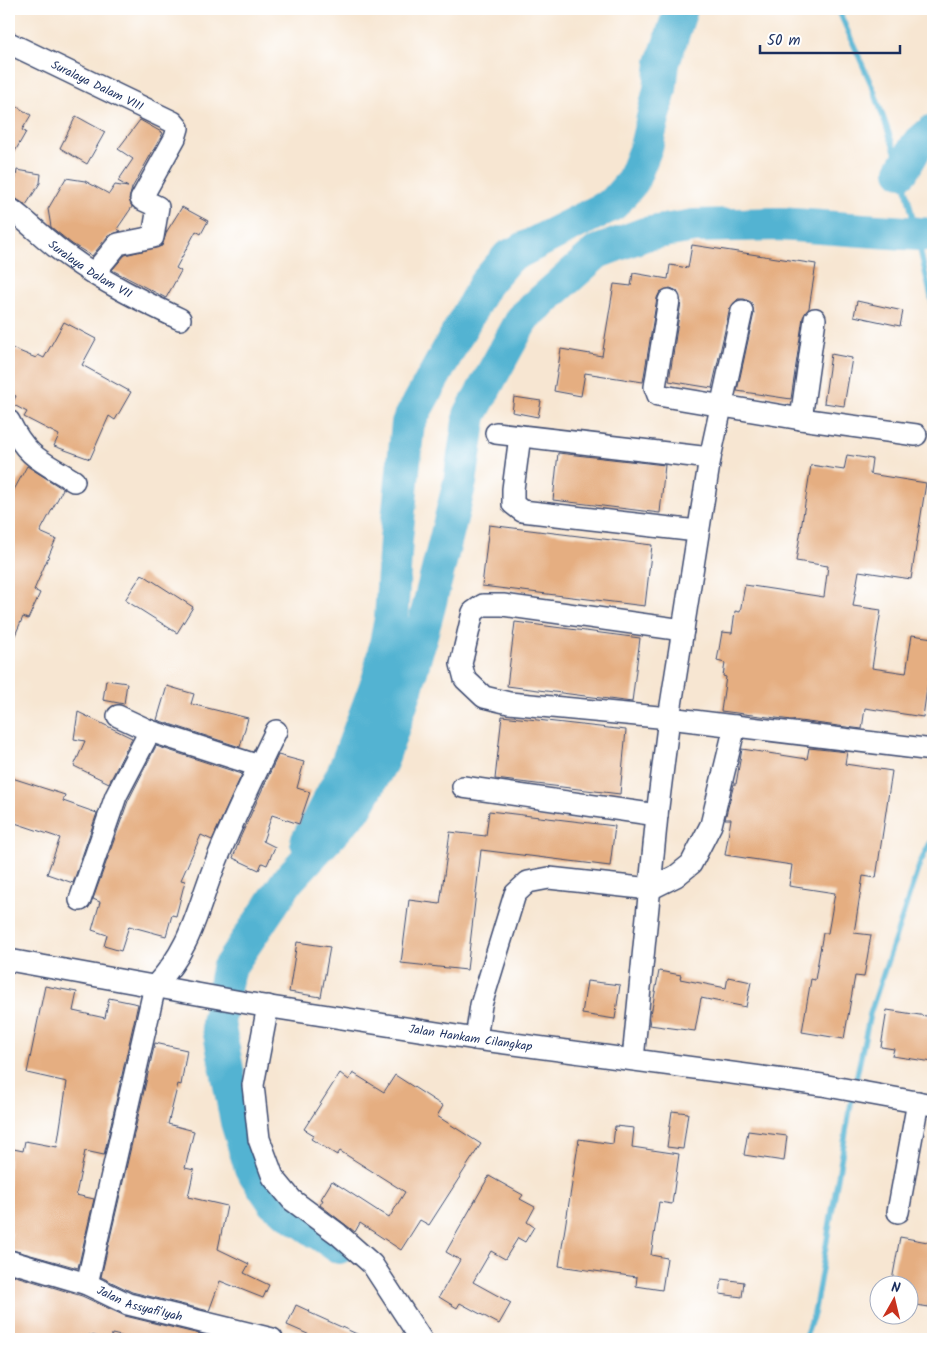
<svg xmlns="http://www.w3.org/2000/svg" width="942" height="1348" font-family="Kalam,sans-serif">
<rect width="100%" height="100%" fill="#fff"/>
<filter id="ink" filterUnits="userSpaceOnUse"><feTurbulence type="fractalNoise" baseFrequency=".02" numOctaves="2"/><feDisplacementMap in="SourceGraphic" scale="10" xChannelSelector="R" yChannelSelector="G"/><feConvolveMatrix kernelMatrix="1 2 1 2 8 2 1 2 1" color-interpolation-filters="sRGB"/></filter>
<filter id="wash" filterUnits="userSpaceOnUse"><feTurbulence type="fractalNoise" baseFrequency=".0096" numOctaves="4" result="noise"/><feDisplacementMap in="SourceGraphic" scale="20" xChannelSelector="R" yChannelSelector="G"/><feGaussianBlur stdDeviation="1.12" result="paint"/><feColorMatrix in="noise" values="0 0 0 0 0 0 0 0 0 0 0 0 0 0 0 0 0 1.4 0 .05"/><feComposite in="paint" operator="in"/></filter>
<g filter="url(#wash)">
<rect width="100%" height="100%" fill="#f7e6d2"/>
<g fill="none" stroke-linecap="round" stroke-linejoin="round">
<g stroke="#53b3d2" stroke-width="5.5">
<polyline points="838,9 874,91 902,171 933,306"/>
<polyline points="801,1339 806,1335 814,1314 851,1103 870,1014 920,863 933,837"/>
</g>
<g stroke="#53b3d2" stroke-width="34">
<polyline points="902,171 917,145 933,131"/>
<polyline points="307,842 344,772 379,678 391,619 396,539 408,423 485,284 508,257 613,204 632,182 646,147 660,89 663,63 681,9"/>
<polyline points="339,1247 274,1202 251,1168 237,1122 218,1023 228,969 288,880 356,807 381,762 406,689 429,606 460,482 470,415 523,318 597,252 645,234 694,226 779,224 933,235"/>
</g>
</g>
<g id="blocks">
<g fill="#e5ae81">
<polygon points="9,102 31,115 22,130 26,132 9,162"/>
<polygon points="76,116 105,132 87,164 60,148"/>
<polygon points="140,120 163,133 132,188 129,199 132,207 117,229 121,231 108,236 92,256 72,244 51,227 48,209 66,178 85,181 109,194 115,185 128,187 118,181 133,159 118,149"/>
<polygon points="17,170 41,174 40,183 26,205 13,197"/>
<polygon points="182,207 208,221 201,234 196,231 176,268 181,271 166,298 112,270 125,255 162,246 167,231"/>
<polygon points="692,245 816,264 809,308 803,317 791,399 737,391 754,313 751,302 744,299 738,299 730,308 712,388 669,381 681,302 677,291 670,288 660,292 657,298 643,382 585,373 581,396 554,391 561,349 602,356 614,284 631,286 633,273 668,279 670,265 688,268"/>
<polygon points="857,301 903,311 900,326 854,316"/>
<polygon points="64,322 96,339 82,365 131,392 115,420 109,416 90,459 54,446 59,435 24,417 27,412 12,404 16,396 9,393 9,347 36,358 38,355 44,358"/>
<polygon points="831,354 852,358 844,406 824,403"/>
<polygon points="514,397 541,401 538,417 512,412"/>
<polygon points="558,453 665,465 660,513 553,500"/>
<polygon points="847,455 872,459 870,474 926,483 911,579 859,571 853,606 881,610 872,668 906,673 912,635 933,638 933,664 932,674 929,674 923,717 865,708 862,729 721,711 726,677 723,676 725,663 717,661 722,632 732,633 735,611 740,612 745,585 824,597 828,566 796,561 811,465 844,470"/>
<polygon points="27,466 63,489 40,532 56,539 34,590 40,593 28,619 23,617 9,649 9,499"/>
<polygon points="489,525 652,545 645,606 482,586"/>
<polygon points="142,574 193,607 177,633 125,600"/>
<polygon points="515,622 640,638 632,702 507,686"/>
<polygon points="106,680 127,683 124,704 103,700"/>
<polygon points="167,686 194,694 191,704 248,718 240,747 157,720"/>
<polygon points="78,712 132,738 109,783 74,766 85,741 74,739"/>
<polygon points="502,716 626,730 620,794 495,779"/>
<polygon points="156,746 242,774 212,840 201,835 181,880 185,881 176,916 172,915 166,936 129,926 121,951 104,946 107,935 92,930 100,902 93,899 128,801"/>
<polygon points="809,748 847,752 845,764 892,771 876,878 863,876 854,933 871,935 864,977 855,976 844,1039 802,1032 811,979 815,980 823,933 828,933 835,893 789,886 792,865 725,855 731,819 725,819 734,784 736,784 742,749 807,759"/>
<polygon points="278,755 304,762 297,788 310,792 299,824 272,815 263,841 275,847 267,865 262,863 259,870 233,858 240,838"/>
<polygon points="9,777 65,795 63,801 97,813 73,883 47,874 60,838 9,821"/>
<polygon points="489,811 615,826 610,866 481,850 467,970 401,963 409,900 440,904 450,832 486,836"/>
<polygon points="297,942 330,947 321,997 289,992"/>
<polygon points="659,971 681,975 680,979 726,988 728,977 751,982 746,1007 701,998 695,1031 649,1025"/>
<polygon points="587,981 620,985 615,1019 582,1014"/>
<polygon points="45,986 77,992 73,1011 105,1018 109,998 138,1004 104,1155 85,1151 76,1195 94,1199 78,1268 9,1249 12,1233 9,1233 9,1148 23,1151 25,1141 57,1147 67,1082 27,1073"/>
<polygon points="887,1010 933,1017 933,1062 892,1056 894,1049 881,1047"/>
<polygon points="155,1043 187,1050 181,1085 178,1084 168,1124 194,1131 185,1168 194,1170 188,1197 227,1206 218,1249 249,1264 244,1273 269,1285 263,1298 220,1281 209,1311 132,1292 101,1277"/>
<polygon points="340,1073 349,1080 353,1073 384,1092 395,1075 443,1106 437,1116 481,1144 429,1225 420,1220 401,1250 360,1223 355,1232 320,1205 323,1200 321,1199 332,1181 389,1218 405,1192 340,1151 337,1155 311,1139 314,1135 304,1129"/>
<polygon points="672,1111 688,1113 683,1149 667,1147"/>
<polygon points="615,1126 634,1128 632,1147 679,1154 672,1204 659,1202 651,1255 667,1258 662,1290 636,1286 637,1277 559,1266 579,1139 613,1144"/>
<polygon points="748,1131 787,1136 784,1161 744,1155"/>
<polygon points="489,1176 523,1195 520,1199 535,1207 527,1222 534,1227 525,1242 518,1238 505,1259 491,1251 473,1282 511,1303 499,1324 460,1303 457,1308 439,1297 460,1260 446,1252"/>
<polygon points="900,1237 933,1243 933,1282 929,1307 910,1304 910,1286 891,1286"/>
<polygon points="9,1274 82,1296 125,1316 220,1339 134,1339 112,1334 111,1339 89,1335 87,1339 9,1339"/>
<polygon points="722,1279 744,1282 742,1297 720,1294"/>
<polygon points="296,1305 309,1311 308,1312 368,1339 319,1339 287,1325"/>
</g>
</g>
</g>
<g filter="url(#ink)">
<use href="#blocks" fill-opacity="0" stroke="#3c4a6f" stroke-width="1"/>
<g fill="none" stroke-linecap="round" stroke-linejoin="round">
<g stroke="#3c4a6f" stroke-width="24">
<g id="minor">
<path id="s1" d="M9 43 173 122 178 128 175 138 141 199 158 207 153 237 118 244 94 273"/>
<path id="s2" d="M9 208C30 223 47 242 69 257 103 282 142 301 180 319"/>
<polyline points="669,300 655,387 658,395 801,419 815,319"/>
<polyline points="801,419 916,435"/>
<path d="M9 421C27 458 42 461 74 481"/>
<polyline points="496,433 710,458 669,718 933,750"/>
<polyline points="520,436 513,489 513,504 522,511 697,531"/>
<polyline points="710,458 742,311"/>
<polyline points="118,716 150,731 259,766"/>
<polyline points="463,787 657,815"/>
<polyline points="80,900 116,796 150,731"/>
<path id="s3" d="M9 960 258 1005 476 1039 822 1085 933 1105"/>
<polyline points="268,1006 253,1085 259,1139 273,1177 292,1200 338,1234 372,1264 421,1339"/>
<polyline points="476,1039 481,1005 515,894 528,882 549,878 650,889 676,876 691,864 711,825 735,726"/>
<polyline points="633,1059 657,815 669,718 509,703 484,697 465,679 461,664 473,612 483,605 503,605 683,630"/>
<polyline points="898,1212 918,1102"/>
<path id="s4" d="M9 1261 87 1284 128 1304 272 1339"/>
<path d="M87 1284 155 986C191 948 196 913 214 867 232 821 254 776 276 731"/>
</g>
</g>
<use href="#minor" stroke="#fff" stroke-width="21"/>
</g>
</g>
<g text-anchor="middle" stroke-width="5" stroke-linejoin="round" paint-order="stroke">
<g font-size="12" fill="#1b2f5e" stroke="#fff">
<text dy="4" stroke="none"><textPath href="#s1" startOffset="98">Suralaya Dalam VIII</textPath></text>
<text dy="4" stroke="none"><textPath href="#s2" startOffset="102">Suralaya Dalam VII</textPath></text>
<text dy="4" stroke="none"><textPath href="#s3" startOffset="468">Jalan Hankam Cilangkap</textPath></text>
<text dy="4" stroke="none"><textPath href="#s4" startOffset="138">Jalan Assyafi'Iyah</textPath></text>
</g>
</g>
<rect width="942" height="1348" fill="none" stroke="#fff" stroke-width="30"/>
<g transform="translate(894 1300) rotate(8)"><circle r="24" fill="#ffffff" stroke="#a4acbf"/>
<path d="M0-4L9 19L0 12L-9 19Z" fill="#c8321e"/>
<text y="-8" font-size="14" font-weight="bold" text-anchor="middle" fill="#1b2f5e">N</text>
</g>
<path d="M760 45v8h140v-8" fill="none" stroke="#1b2f5e" stroke-width="2.5"/>
<text x="767" y="45" font-size="15" fill="#1b2f5e" stroke="#ffffff" stroke-width="4" paint-order="stroke">50 m</text>
</svg>
